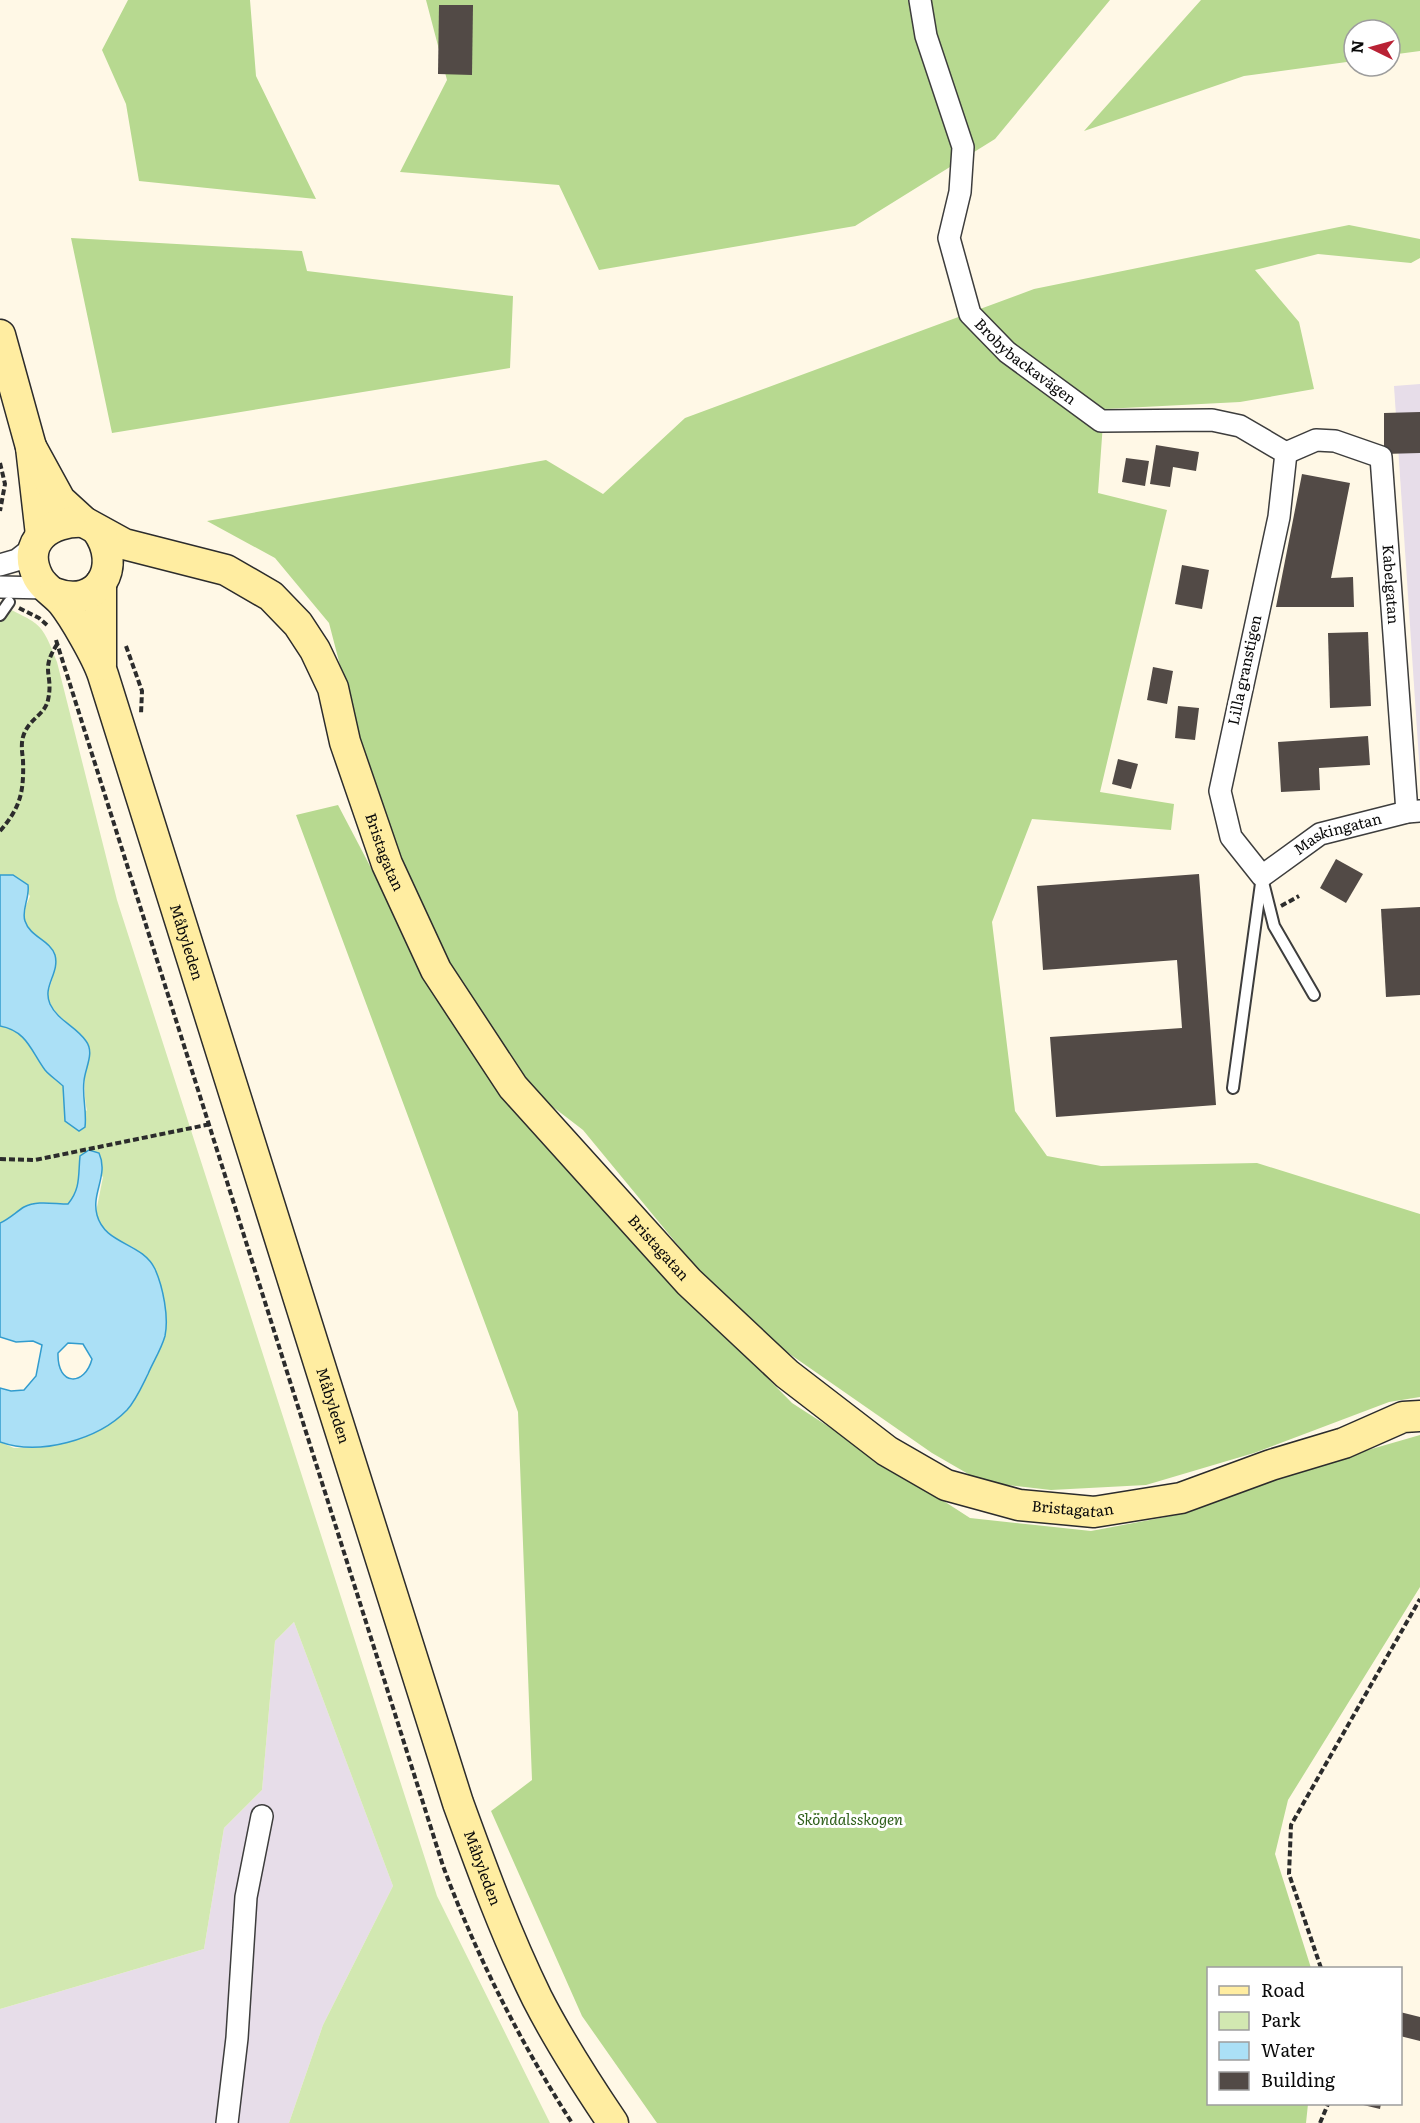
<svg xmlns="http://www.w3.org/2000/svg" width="1420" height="2123" font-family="Literata,serif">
<rect width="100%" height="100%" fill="#fff8e6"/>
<g fill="#e7dde9">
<polygon points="1420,384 1420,775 1394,386"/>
<polygon points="294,1622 393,1886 323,2025 289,2123 0,2123 0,2009 204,1949 224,1828 262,1790 275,1641"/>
</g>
<path fill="#d2e8b1" d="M0 604C39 625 41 619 57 662L117 900 437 1896 550 2123H289L323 2025 393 1886 294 1622 275 1641 262 1790 224 1828 204 1949 0 2009V1442L14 1448 33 1447 129 1408 161 1347 165 1306 155 1269 133 1247 119 1242 100 1224 96 1212 103 1177 80 1156C78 1176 81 1189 68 1204 54 1204 36 1200 24 1207 16 1212 9 1219 0 1223V1026C27 1031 31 1051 45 1070 50 1076 58 1081 63 1086V1095L87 1111C81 1085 90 1061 79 1036 73 1023 55 1019 47 996L53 977 50 947C40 940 22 929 23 915 24 909 28 902 30 896L13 875H0Z"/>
<g fill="#b7d990">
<polygon points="128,0 250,0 256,76 316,199 139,181 126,104 102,50"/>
<polygon points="426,0 1110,0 995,139 855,226 599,270 559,185 400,172 447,80"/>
<polygon points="1201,0 1420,0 1420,51 1390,55 1390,30 1354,30 1354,61 1244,76 1084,131"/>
<polygon points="1349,225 1420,239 1420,258 1411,263 1318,254 1255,270 1299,322 1314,389 1240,402 1104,409 1098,493 1167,510 1100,792 1174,804 1171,830 1032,819 992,922 1015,1111 1047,1156 1101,1166 1257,1163 1420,1214 1420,1397 1389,1402 1254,1453 1146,1485 1051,1490 982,1482 932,1453 738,1318 583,1130 514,1077 422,934 367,769 329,623 275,558 207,521 546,460 603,494 685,418 1034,289"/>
<polygon points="71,238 302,251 307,271 513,296 510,368 112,433"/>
<polygon points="338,805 413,948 500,1087 620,1228 792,1403 970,1518 1091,1531 1187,1513 1285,1474 1420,1435 1420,1587 1288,1800 1275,1854 1311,1968 1208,1968 1208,2104 1308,2104 1306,2123 657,2123 582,2016 491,1811 532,1780 518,1412 296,815"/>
</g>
<g fill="#abe0f6" stroke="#329cce" stroke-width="1.5" fill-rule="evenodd">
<path d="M0 875H13L28 885C30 898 21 910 25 921 30 937 50 940 55 955 60 973 42 986 50 1004 58 1021 76 1026 86 1041 95 1053 85 1068 84 1081 82 1097 87 1111 85 1127L79 1131 65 1121 63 1086C58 1081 50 1076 45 1070 31 1051 27 1031 0 1026Z"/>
<path d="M89 1150 99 1153C109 1175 91 1193 97 1215 105 1245 142 1242 155 1269 163 1287 169 1317 165 1336 161 1350 153 1362 148 1374 142 1386 136 1400 127 1410 98 1440 39 1456 0 1442V1388L11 1391 24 1390 36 1376 42 1345 33 1341 16 1342 0 1337V1223C9 1219 16 1212 24 1207 37 1200 54 1204 68 1204 81 1188 78 1175 80 1156ZM68 1343 83 1344 92 1359C85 1386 57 1387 58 1353Z"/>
</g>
<g fill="#524a46">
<polygon points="439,5 473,5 472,75 438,74"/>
<polygon points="1420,412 1420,453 1384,454 1384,413"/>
<polygon points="1156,445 1199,452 1196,471 1173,467 1170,487 1150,484"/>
<polygon points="1126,458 1149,461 1145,486 1122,482"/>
<polygon points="1302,474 1350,483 1331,578 1353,577 1354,607 1276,607"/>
<polygon points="1182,565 1209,570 1202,609 1175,604"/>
<polygon points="1368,632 1371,706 1330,708 1328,633"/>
<polygon points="1153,667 1173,671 1167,704 1147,700"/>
<polygon points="1178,706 1199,708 1195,740 1175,738"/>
<polygon points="1368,736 1370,765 1319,768 1320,790 1281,792 1278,742"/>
<polygon points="1118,759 1138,764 1131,789 1112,784"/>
<polygon points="1336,859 1363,874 1346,903 1320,888"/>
<polygon points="1199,874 1216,1105 1056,1117 1050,1037 1182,1028 1177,960 1043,970 1037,886"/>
<polygon points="1420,907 1420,995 1386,997 1381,909"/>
<polygon points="1400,2012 1420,2017 1420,2041 1400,2036"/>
<polygon points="1359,2104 1381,2104 1380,2109"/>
</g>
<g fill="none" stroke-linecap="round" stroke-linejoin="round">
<g stroke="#3d3d3d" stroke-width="14">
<g id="lane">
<polyline points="0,615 9,602"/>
<polyline points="1263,882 1274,926 1314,995"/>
<polyline points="1233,1088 1262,876"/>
</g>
</g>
<g stroke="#3d3d3d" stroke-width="24">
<g id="street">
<path id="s1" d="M920 0 926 36 963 147 960 192 949 238 970 314 1007 352 1101 421 1212 420 1240 426 1286 453"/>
<path id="s2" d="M1286 453 1279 517 1220 791 1231 837 1262 876 1320 834 1407 812 1420 811"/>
<path id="s3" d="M1286 453 1316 440 1335 441 1381 457 1407 812"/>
<polyline points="0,565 17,560 35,546"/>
<polyline points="0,587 47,588"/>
<polyline points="227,2123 237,2038 246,1897 262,1816"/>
</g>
</g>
<g stroke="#2c2c2c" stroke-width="33">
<g id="secondary">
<polyline points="0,335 31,447 41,535"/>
<path id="s4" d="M31 447 60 500 84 522 124 544 226 570 271 596 298 624 315 650 333 688 345 742 387 864 436 970 513 1087 689 1282 787 1374 887 1451 946 1485 1019 1505 1094 1512 1181 1498 1271 1465 1344 1443 1403 1417 1420 1416"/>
<path id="s5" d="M84 522C51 520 20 541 38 577 43 587 54 593 62 602 74 617 97 657 103 675 219 1051 340 1427 458 1803 482 1869 506 1935 537 1998 559 2041 586 2083 613 2123"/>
<polyline points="101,583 101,665"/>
<path d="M54 593C99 610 123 566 97 530"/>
</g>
</g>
<g stroke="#2c2c2c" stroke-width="4" stroke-dasharray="6 3" stroke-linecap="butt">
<polyline points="0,463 5,484 0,511"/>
<polyline points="19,608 39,618 48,626"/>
<path d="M56 640 443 1866C477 1957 520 2042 572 2123"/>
<polyline points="126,646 142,691 141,714"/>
<path d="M0 831C21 807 24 791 23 760 22 752 21 744 23 737 28 719 45 715 48 700 54 673 39 671 58 643"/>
<polyline points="1281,906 1299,896"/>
<polyline points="0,1159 35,1160 211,1124"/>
<polyline points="1321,1968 1289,1874 1291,1825 1420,1599"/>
<polyline points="1320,2123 1328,2104"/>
</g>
<use href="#lane" stroke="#fff" stroke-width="10"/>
<use href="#street" stroke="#fff" stroke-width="21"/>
<use href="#secondary" stroke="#ffeda1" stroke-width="30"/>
</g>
<g text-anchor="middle" stroke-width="6" stroke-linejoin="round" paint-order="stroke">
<g font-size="15" fill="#0a0a0a" stroke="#fff">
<text dy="5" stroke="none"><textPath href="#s1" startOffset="398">Brobybackavägen</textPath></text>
<text dy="5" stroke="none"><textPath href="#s3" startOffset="228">Kabelgatan</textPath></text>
<text transform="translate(1245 670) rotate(-78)" y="5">Lilla granstigen</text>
<text dy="5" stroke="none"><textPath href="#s2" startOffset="530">Maskingatan</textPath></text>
<text dy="5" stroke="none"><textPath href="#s4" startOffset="580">Bristagatan</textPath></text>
<text dy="5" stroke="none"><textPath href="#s5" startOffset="489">Måbyleden</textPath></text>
<text dy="5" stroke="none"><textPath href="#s4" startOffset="1066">Bristagatan</textPath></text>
<text dy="5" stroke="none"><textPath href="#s5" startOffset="975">Måbyleden</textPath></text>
<text dy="5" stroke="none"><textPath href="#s4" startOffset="1570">Bristagatan</textPath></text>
<text dy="5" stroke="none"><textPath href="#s5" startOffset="1461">Måbyleden</textPath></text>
</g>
<g font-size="15" font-style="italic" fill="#2f601b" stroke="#fff">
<text x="850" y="1825">Sköndalsskogen</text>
</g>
</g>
<rect x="1207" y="1967" width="195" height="138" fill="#ffffff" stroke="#9d9d9d" stroke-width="1.5"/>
<rect x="1219" y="1986" width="30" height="9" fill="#ffeda1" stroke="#9d9d9d" stroke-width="1.5"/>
<text x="1261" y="1997" font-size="18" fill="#0a0a0a">Road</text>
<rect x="1219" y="2012" width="30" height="18" fill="#d2e8b1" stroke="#9d9d9d" stroke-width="1.5"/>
<text x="1261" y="2027" font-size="18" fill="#0a0a0a">Park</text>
<rect x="1219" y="2042" width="30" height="18" fill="#abe0f6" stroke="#9d9d9d" stroke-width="1.5"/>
<text x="1261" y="2057" font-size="18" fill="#0a0a0a">Water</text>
<rect x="1219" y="2072" width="30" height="18" fill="#524a46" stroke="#9d9d9d" stroke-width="1.5"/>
<text x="1261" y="2087" font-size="18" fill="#0a0a0a">Building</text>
<g transform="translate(1372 48) rotate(275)"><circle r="28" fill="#ffffff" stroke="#9d9d9d" stroke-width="1.5"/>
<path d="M0-4.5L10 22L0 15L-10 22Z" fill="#b92235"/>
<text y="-9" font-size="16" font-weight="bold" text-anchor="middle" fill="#0a0a0a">N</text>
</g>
</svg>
